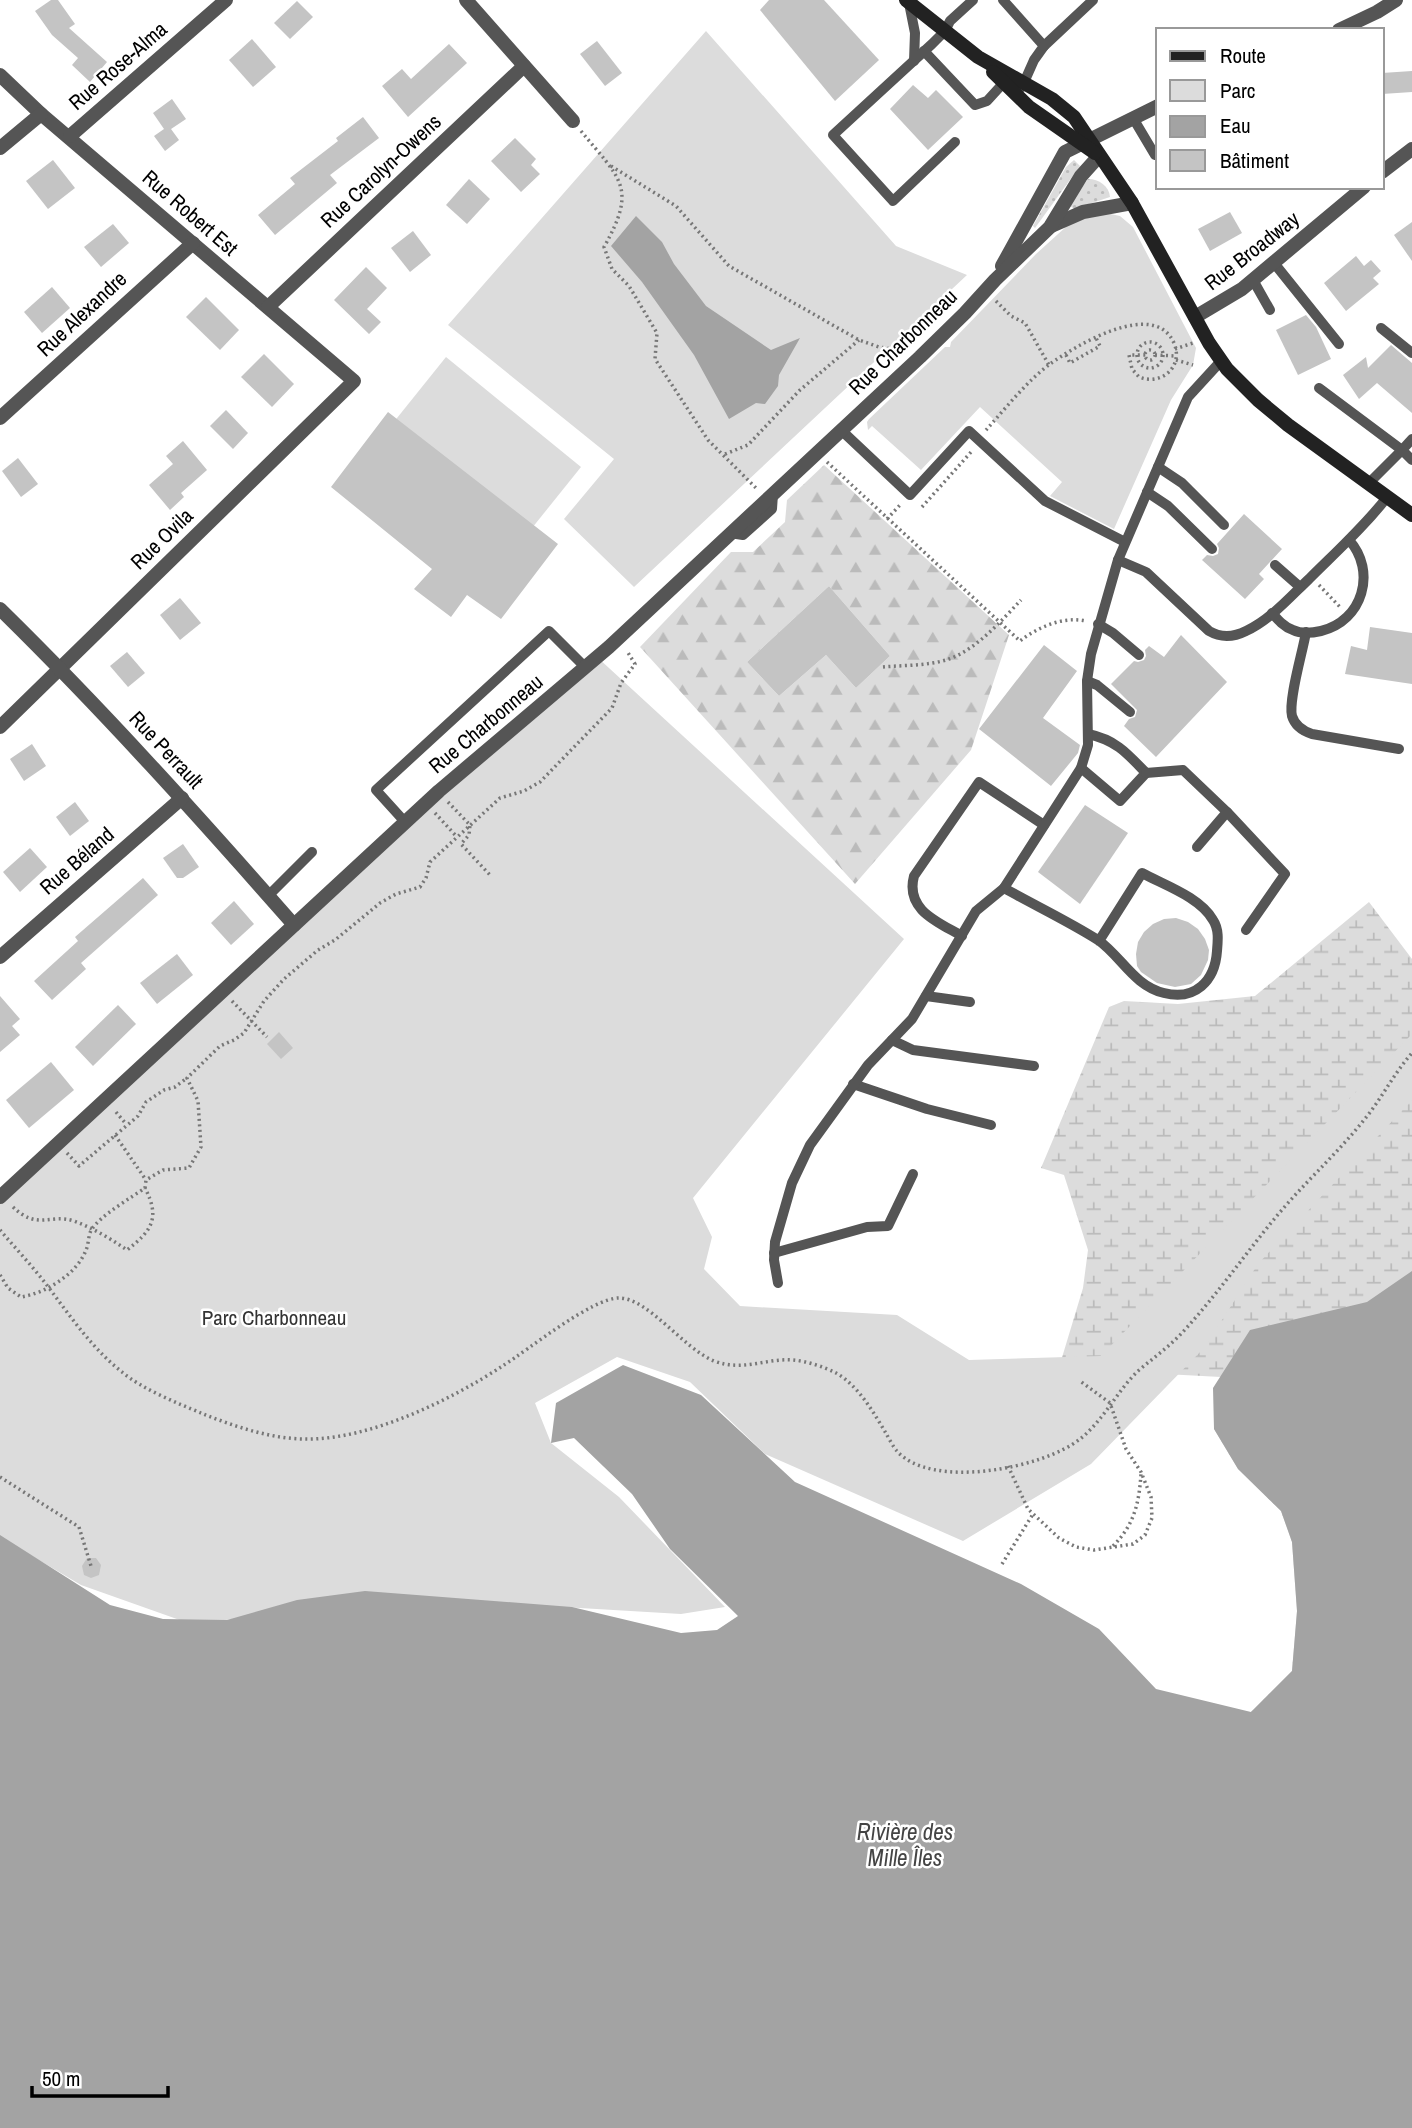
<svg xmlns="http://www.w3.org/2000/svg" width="1412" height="2128" font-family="'Archivo Narrow',sans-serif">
<defs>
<pattern id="grass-dots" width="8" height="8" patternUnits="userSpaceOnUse" patternTransform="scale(1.75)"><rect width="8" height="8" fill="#dcdcdc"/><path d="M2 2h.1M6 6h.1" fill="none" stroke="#bbb" stroke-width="1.8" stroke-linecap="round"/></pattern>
<pattern id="forest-firs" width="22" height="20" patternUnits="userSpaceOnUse" patternTransform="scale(1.75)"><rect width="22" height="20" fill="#dcdcdc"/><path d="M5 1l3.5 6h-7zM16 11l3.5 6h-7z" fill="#bbb"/></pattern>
<pattern id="wetland-marsh" width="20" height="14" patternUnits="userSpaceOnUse" patternTransform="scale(1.75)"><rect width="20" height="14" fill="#dcdcdc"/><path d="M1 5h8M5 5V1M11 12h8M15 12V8" fill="none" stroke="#bbb"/></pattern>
</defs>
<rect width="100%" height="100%" fill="#fff"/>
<g fill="url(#grass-dots)">
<polygon points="1074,160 1080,166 1035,228 1033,226 1066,167"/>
<path d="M1088 179C1099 179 1109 186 1110 197L1074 209 1069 205Z"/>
</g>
<path fill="url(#forest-firs)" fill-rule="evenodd" d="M824 465 1009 635 971 750 855 884 640 647 731 552H753L785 522 787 500ZM829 586 890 656 856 688 826 655 779 696 747 662Z"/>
<polygon fill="url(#wetland-marsh)" points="1369,902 1412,959 1412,1785 1251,1712 1292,1671 1297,1611 1292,1542 1281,1511 1238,1469 1214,1429 1221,1377 1127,1372 1054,1384 1083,1288 1088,1250 1064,1175 1041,1168 1109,1007 1124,1001 1178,1004 1255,996"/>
<g fill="#dcdcdc">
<polygon points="706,31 896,246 967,275 634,587 564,519 614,459 448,325"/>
<polygon points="1106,213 1120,216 1133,227 1196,348 1193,365 1171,400 1114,529 1050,496 1062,482 980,407 921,470 872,426 868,430 867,422 869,419 945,347 950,347 951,342 1036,254 1068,225 1074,221"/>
<polygon points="446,357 581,467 524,538 389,428"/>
<polygon points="597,657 904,939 693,1198 712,1237 704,1269 740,1306 897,1315 969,1360 1101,1356 1412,1034 1412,1100 1258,1264 1204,1348 1091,1464 963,1541 765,1454 690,1382 617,1357 535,1403 551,1443 619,1497 725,1607 681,1614 414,1598 191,1624 81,1585 0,1537 0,1197"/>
</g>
<g fill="#a3a3a3">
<polygon points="636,216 662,242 674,264 706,306 771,350 800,338 779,375 778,386 765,404 756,403 729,419 694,355 642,282 611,246"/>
<polygon points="1412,1271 1412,2128 0,2128 0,1535 110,1605 163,1619 227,1620 297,1600 365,1591 572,1607 681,1633 717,1630 738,1616 670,1549 632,1494 574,1438 551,1443 556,1403 623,1365 701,1395 795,1482 1021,1584 1099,1629 1156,1689 1251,1712 1292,1671 1297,1611 1292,1542 1281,1511 1238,1469 1214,1429 1213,1388 1250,1330 1367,1302"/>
</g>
<g fill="#c4c4c4">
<polygon points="51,0 58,0 75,24 69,28 107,62 90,82 72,65 78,58 52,35 35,11"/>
<polygon points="769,0 824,0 879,60 835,101 760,10"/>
<polygon points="297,1 313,17 290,39 274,23"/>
<polygon points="252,39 276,67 253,87 229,60"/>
<polygon points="597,41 622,73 605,86 580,54"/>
<polygon points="449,44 467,63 408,117 382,86 402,69 411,79"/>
<polygon points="1412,71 1412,92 1382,94 1382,73"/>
<polygon points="913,85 928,98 936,90 963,117 928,150 890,109"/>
<polygon points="172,99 186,119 171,129 179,140 165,151 154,136 164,129 153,113"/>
<polygon points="363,117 379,138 330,175 337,183 275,235 258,215 295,184 290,178 338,141 336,138"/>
<polygon points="515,138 536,159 531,165 540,174 521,192 491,161"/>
<polygon points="53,160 75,188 48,209 26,181"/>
<polygon points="469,179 490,199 467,224 446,205"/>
<polygon points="1230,212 1242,233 1210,251 1198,229"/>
<polygon points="1412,222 1412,261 1394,235"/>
<polygon points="113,224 129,243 101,267 84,247"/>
<polygon points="413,231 431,255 410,272 391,248"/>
<polygon points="1356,256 1364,266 1371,260 1381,271 1373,278 1379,284 1346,311 1324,283"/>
<polygon points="366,267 387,288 367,309 381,322 369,334 334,300"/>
<polygon points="52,287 70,308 42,333 24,312"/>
<polygon points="206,297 239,330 220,350 186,317"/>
<polygon points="1306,315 1316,327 1331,359 1298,375 1276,330"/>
<polygon points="1391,345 1412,363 1412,413 1377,383 1359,399 1343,375 1366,357 1368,368"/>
<polygon points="264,354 294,384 272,407 241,377"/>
<polygon points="226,410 248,433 233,449 210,426"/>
<polygon points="388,412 558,544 501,619 467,595 451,617 414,589 432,569 331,487"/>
<polygon points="183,441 207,470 181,493 184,497 170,510 149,485 173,464 166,456"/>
<polygon points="18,458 38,484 21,497 2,471"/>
<polygon points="1244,514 1282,549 1259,574 1264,579 1245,599 1202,560 1207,555 1213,556 1218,554 1219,548 1217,544"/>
<polygon points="829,586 890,656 856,688 826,655 779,696 747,662"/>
<polygon points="180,598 201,623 180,640 160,615"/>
<polygon points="1370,627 1412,633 1412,684 1345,674 1351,646 1367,650"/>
<polygon points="1181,635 1227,682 1156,757 1124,726 1129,719 1135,717 1137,710 1111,684 1134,661 1138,662 1144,660 1146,656 1145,650 1149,646 1164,657"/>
<polygon points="1044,645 1077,671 1043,718 1080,745 1078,753 1051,786 979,729"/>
<polygon points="127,652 145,673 128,687 110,666"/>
<polygon points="32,744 46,766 24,781 10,759"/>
<polygon points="75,802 89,821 70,836 56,817"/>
<polygon points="1085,805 1128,833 1080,904 1038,872"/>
<polygon points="183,844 199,867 183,878 177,878 163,858"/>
<polygon points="30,848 47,867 20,892 3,872"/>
<polygon points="143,878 158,895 81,963 86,969 52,1000 34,981 78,941 75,937"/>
<polygon points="234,901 254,924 231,945 211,923"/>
<polygon points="1176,918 1188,922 1198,929 1205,939 1209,950 1208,960 1201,975 1191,984 1175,987 1157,983 1141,972 1137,966 1136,954 1138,942 1144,932 1153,924 1164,919"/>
<polygon points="177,954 193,975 157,1004 140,983"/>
<polygon points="0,996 20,1019 12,1026 20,1035 0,1052"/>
<polygon points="118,1005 136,1024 93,1066 75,1047"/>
<polygon points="279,1032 293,1048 281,1059 267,1044"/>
<polygon points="51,1062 74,1090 29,1128 6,1100"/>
<polygon points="87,1558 96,1558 101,1565 99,1575 91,1578 84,1575 82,1566"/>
</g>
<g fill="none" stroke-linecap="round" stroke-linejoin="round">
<g stroke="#777" stroke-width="3.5" stroke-dasharray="2 3.5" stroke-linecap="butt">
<path d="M581 131C620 179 638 187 604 247L612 269 629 286 657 333 655 359 708 440 758 490"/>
<polyline points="611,166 676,206 729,266 859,340 879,347 904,351"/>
<polyline points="996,301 1011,316 1025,323 1049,365"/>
<circle cx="1150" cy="355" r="13"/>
<polyline points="1175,349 1193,343"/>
<circle cx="1150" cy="355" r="5"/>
<polyline points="1066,355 1070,363 1100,346 1096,338"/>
<polyline points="1155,355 1176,356"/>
<polyline points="1176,360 1193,365"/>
<path d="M986 430C1006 408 1026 382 1050 364 1075 346 1154 298 1174 343 1184 367 1161 386 1139 377L1132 369 1129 355H1146"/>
<polyline points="725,454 748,445 800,390 859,340"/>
<path d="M827 462 1020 641C1038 627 1063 616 1086 621"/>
<polyline points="922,507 972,451"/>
<polyline points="887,519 900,505"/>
<polyline points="1319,585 1340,607"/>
<path d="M883 667C905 665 929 666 949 659 977 649 1001 621 1021 600"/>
<polyline points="448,802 470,825 469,835 461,844 490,875"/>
<polyline points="435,813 457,837"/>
<polyline points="232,1001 267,1037"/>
<polyline points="116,1112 126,1124"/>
<polyline points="115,1135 146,1180"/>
<polyline points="67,1153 79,1166 138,1116 146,1102 164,1090 175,1087 187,1078"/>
<path d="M13 1207C38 1231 50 1213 74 1221 93 1228 111 1239 127 1250 151 1231 161 1219 145 1188"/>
<path d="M0 1230C17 1250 36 1270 52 1292 73 1320 94 1350 122 1372 142 1389 177 1403 201 1413 233 1426 271 1439 305 1439 370 1440 451 1400 504 1365 528 1350 592 1298 619 1298 648 1298 683 1348 714 1361 744 1372 765 1358 793 1360 807 1361 824 1367 836 1373 858 1385 874 1413 887 1435 888 1437 894 1448 896 1450 930 1491 1044 1468 1080 1439 1104 1420 1117 1391 1138 1371 1152 1359 1166 1349 1179 1336 1216 1297 1246 1252 1281 1211 1310 1177 1344 1147 1371 1111 1385 1092 1396 1071 1412 1053"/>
<path d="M0 1275 8 1288 21 1297C46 1293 77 1274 86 1250 89 1244 88 1234 92 1229 100 1216 132 1197 145 1188L146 1180 163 1170 189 1168 201 1147 198 1101 187 1078 220 1046 234 1040 244 1033 264 1001 284 979 318 950 335 940 380 903 396 894 420 887 426 878 430 862 500 798 524 791 540 782 612 708 621 683 635 664 627 651"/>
<polyline points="1008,1466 1028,1509 1059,1538 1076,1547 1094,1550 1133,1544 1145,1535 1152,1518 1151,1497 1141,1472 1126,1449 1110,1403 1080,1381"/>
<polyline points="0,1477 79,1527 91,1566"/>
<path d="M1113 1546C1134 1525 1139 1504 1141 1474"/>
<polyline points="1002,1564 1033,1514"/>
</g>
<g stroke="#555" stroke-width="10">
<polyline points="1003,0 1044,46 1034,60 1022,87"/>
<polyline points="909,3 915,33 914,61"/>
<polyline points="1044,46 1093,0"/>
<polyline points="924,51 975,105 987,101 1008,78"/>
<polyline points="1133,118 1155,155"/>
<polyline points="955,142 893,201 833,135 932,44 945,31 950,21 973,0"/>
<polyline points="1274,263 1339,344"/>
<polyline points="1253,280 1270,310"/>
<polyline points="1381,328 1412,353"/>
<polyline points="1319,388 1402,450 1369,483"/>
<polyline points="841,430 910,495 969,431 1045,501 1125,542"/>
<polyline points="1412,439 1402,450 1412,460"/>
<polyline points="1158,467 1182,483 1224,525"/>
<polyline points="1147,492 1168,506 1212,549"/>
<polyline points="730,533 743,535 772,509 773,494"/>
<path d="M1118 560 1146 572 1209 631C1221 638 1234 637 1246 631 1270 620 1290 597 1309 579 1336 552 1365 526 1388 496"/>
<polyline points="1275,565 1300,587"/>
<path d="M1272 613C1278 620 1284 627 1293 630 1301 634 1312 633 1321 631 1363 621 1377 571 1349 540"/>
<polyline points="1098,624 1113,633 1139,655"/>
<path d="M1306 632C1303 651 1288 700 1292 716 1295 726 1303 731 1312 734L1399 749"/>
<polyline points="1087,681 1097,685 1130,712"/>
<path d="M1081 768 1120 801 1146 773C1127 753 1116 740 1088 734"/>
<polyline points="1146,773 1183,770 1227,812 1285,874 1246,930"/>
<polyline points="405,822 376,790 549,631 585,667"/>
<polyline points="1197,847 1227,812"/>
<path d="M1004 888C1034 905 1068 921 1098 940 1121 956 1134 986 1164 993 1195 1001 1215 981 1217 951 1218 940 1219 929 1213 920 1200 897 1164 885 1142 873L1099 941"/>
<polyline points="268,896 312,852"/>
<path d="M962 936C938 922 905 910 914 876L979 782 1044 825"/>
<polyline points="926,996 970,1002"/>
<polyline points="892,1040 913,1050 1034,1066"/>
<polyline points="853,1084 927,1109 991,1125"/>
<polyline points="774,1253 867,1227 888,1226 913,1174"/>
<polyline points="778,1283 774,1260 775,1242 792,1183 810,1145 868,1065 912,1019 976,911 1004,888 1081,768 1088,745 1087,681 1091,654 1118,560 1188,397 1221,361"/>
</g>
<g stroke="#555" stroke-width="14">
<polyline points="466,0 573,121"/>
<polyline points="1339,30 1377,12 1396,0"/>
<polyline points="0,75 41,114 354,381 0,727"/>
<polyline points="70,136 226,0"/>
<polyline points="0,148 41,114"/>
<polyline points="1382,172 1412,149"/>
<polyline points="1051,226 1083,212 1132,203"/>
<polyline points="1002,266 1065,152 1158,106"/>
<polyline points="268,307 524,66"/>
<polyline points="1195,317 1242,289 1364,187"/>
<polyline points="0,418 193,243"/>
<path d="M0 609C103 710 199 817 294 925"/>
<polyline points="0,957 182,798"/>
<polyline points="0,1197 439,791 609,647 920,357 965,313 995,280 1050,227 1081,176 1099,156"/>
</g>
<g stroke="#222" stroke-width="14">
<polyline points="906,0 978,57 1052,99 1074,117 1132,203 1209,343 1227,369 1258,400 1288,425 1412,515"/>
<polyline points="993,72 1029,107 1095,153"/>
</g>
</g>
<g text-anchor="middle" stroke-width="5" stroke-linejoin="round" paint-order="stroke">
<g font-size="21" fill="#000" stroke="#fff">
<text transform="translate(118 66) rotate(-41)" y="7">Rue Rose-Alma</text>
<text transform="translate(381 171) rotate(-43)" y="7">Rue Carolyn-Owens</text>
<text transform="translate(190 213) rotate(41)" y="7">Rue Robert Est</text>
<text transform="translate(1252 251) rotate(-38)" y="7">Rue Broadway</text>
<text transform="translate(82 314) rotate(-43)" y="7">Rue Alexandre</text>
<text transform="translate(903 342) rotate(-44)" y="7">Rue Charbonneau</text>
<text transform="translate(162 539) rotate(-44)" y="7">Rue Ovila</text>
<text transform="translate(486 724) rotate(-40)" y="7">Rue Charbonneau</text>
<text transform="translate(166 750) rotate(47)" y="7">Rue Perrault</text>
<text transform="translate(77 861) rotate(-41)" y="7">Rue Béland</text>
</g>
<g font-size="21" fill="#333" stroke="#fff">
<text x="274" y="1325">Parc Charbonneau</text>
</g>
<g font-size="23" font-style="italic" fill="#444" stroke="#fff">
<text x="905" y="1840">Rivière des<tspan x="905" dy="26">Mille Îles</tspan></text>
</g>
</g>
<rect x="1156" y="28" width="228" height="161" fill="#ffffff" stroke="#999999" stroke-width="2"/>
<rect x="1170" y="51" width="35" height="10" fill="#222222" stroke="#999999" stroke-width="2"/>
<text x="1220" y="63" font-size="21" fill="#000000">Route</text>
<rect x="1170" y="80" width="35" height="21" fill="#dcdcdc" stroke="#999999" stroke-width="2"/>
<text x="1220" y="98" font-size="21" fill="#000000">Parc</text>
<rect x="1170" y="116" width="35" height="21" fill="#a3a3a3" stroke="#999999" stroke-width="2"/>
<text x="1220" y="133" font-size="21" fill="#000000">Eau</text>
<rect x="1170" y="150" width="35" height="21" fill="#c4c4c4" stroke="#999999" stroke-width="2"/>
<text x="1220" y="168" font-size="21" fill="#000000">Bâtiment</text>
<path d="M32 2086v10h136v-10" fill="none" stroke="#000000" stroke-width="3.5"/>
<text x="42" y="2086" font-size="21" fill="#000000" stroke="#ffffff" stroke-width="5" paint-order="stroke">50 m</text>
</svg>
